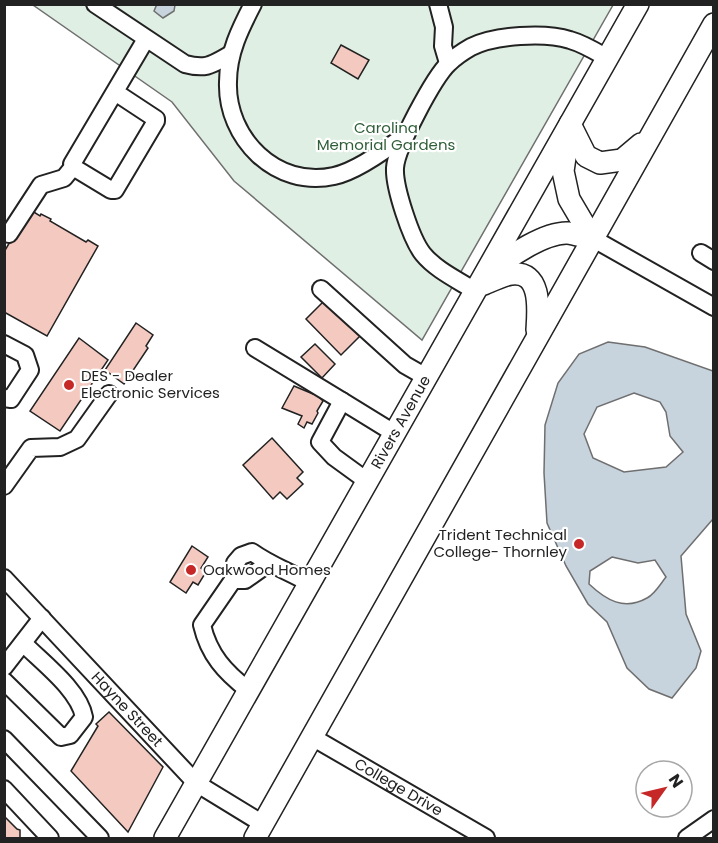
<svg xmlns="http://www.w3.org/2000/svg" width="718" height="843" font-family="Poppins,sans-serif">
<rect width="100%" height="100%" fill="#fff"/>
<polygon fill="#e0efe3" stroke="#6f6f6f" stroke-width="1.5" points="33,5 613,5 422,340 234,181 172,102"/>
<g fill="#c7d3dd" stroke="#6f6f6f" stroke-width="1.5" fill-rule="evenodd">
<polygon points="157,4 175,4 175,5 174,11 163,18 154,11"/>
<path d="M608 342 645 347 713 371V519L681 556 686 614 701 651 696 668 672 698 649 689 627 668 607 622 588 604 566 566 547 523 544 473 545 425 558 383 579 354ZM634 393 660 402 666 412 670 436 683 452 666 467 624 472 593 458 584 434 597 407ZM612 557 638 563 655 560 666 577C661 583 655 594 647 598 624 611 606 600 589 584L590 571Z"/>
</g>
<g fill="#f3c9c0" stroke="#222" stroke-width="1.5">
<polygon points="341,45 369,60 358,79 331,63"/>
<polygon points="29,209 40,216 41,214 51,219 50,221 86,242 88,240 98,246 47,336 4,312 4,252"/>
<polygon points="327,298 362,334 341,355 306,319"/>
<polygon points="136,323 153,335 146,346 148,348 124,384 105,370"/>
<polygon points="79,338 108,360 60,431 30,411"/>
<polygon points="315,344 335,364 322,378 301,357"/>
<polygon points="294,386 313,394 315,389 323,394 320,398 323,401 317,411 318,413 312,424 307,422 304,428 298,424 302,416 282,408"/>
<polygon points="272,438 303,472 297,478 303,484 287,499 280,492 273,499 243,465"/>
<polygon points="192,546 208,557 201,568 206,572 198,585 193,582 186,593 170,582"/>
<polygon points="109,712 163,767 128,832 71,771 98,726 96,724"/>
<polygon points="4,816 17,829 20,830 20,838 4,838"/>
</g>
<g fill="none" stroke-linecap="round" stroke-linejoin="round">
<g stroke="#222" stroke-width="20">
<g id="minor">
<path d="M95 4 185 64C207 70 213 64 231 54"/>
<path d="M253 4C240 29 228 53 228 82 226 138 276 189 334 176 357 171 387 149 405 135"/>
<polyline points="438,4 444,27 443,46 448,63"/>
<polyline points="115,92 156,119 156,121 115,190 111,190 73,167 72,164 146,39"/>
<polyline points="9,234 41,185 64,178 73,167"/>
<polyline points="592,238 714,307"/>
<polyline points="701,253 714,261"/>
<polyline points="321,289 405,365 426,377"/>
<path d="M475 291C458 280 436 270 423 254 411 239 394 187 395 168 396 148 434 77 449 63 455 57 464 51 471 47 495 35 545 32 570 40 584 44 595 51 607 58"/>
<polyline points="4,344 25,355 30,370 11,399 4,398"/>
<polyline points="255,348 342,401"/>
<polyline points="367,481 334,457 320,442 342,401 394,433"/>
<polyline points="4,486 31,448 60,447 77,439 109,394"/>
<path id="s1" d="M4 578 196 783 263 824"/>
<polyline points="233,580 245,580 269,563"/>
<polyline points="4,667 42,618"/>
<path d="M4 681 61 737 70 735 84 717C79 690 43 663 23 643"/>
<path d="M248 690C225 672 209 655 202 625L233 580 235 563 241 556 252 552C270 565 290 572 309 583"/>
<path id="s2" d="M312 737 486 838"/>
<polyline points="4,739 100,838"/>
<polyline points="4,789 50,838"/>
<polyline points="687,838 714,819"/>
</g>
</g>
<g stroke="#222" stroke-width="24">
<g id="major">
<polyline points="570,124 586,156 600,163 622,160 641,144"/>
<polyline points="568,137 563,171 569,199 592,238"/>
<path d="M492 270C510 256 545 232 568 233 576 234 584 237 592 238"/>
<path d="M484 284C493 280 503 275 511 274 543 270 538 312 537 330"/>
<path id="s3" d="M165 838 638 4"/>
<polyline points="255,838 714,24"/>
</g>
</g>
<use href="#minor" stroke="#fff" stroke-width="16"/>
<use href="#major" stroke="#fff" stroke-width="21"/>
</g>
<g fill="#c62828" stroke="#fff" stroke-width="2">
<circle cx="69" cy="385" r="6"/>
<circle cx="579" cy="544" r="6"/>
<circle cx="191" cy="570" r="6"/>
</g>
<g text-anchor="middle" stroke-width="4.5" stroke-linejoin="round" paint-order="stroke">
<g font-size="15" fill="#2f5e38" stroke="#fff">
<text x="386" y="133">Carolina<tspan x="386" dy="17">Memorial Gardens</tspan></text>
</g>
<g font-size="15" fill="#222" stroke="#fff" text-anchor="start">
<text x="81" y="381">DES - Dealer<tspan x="81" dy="17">Electronic Services</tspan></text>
<text x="567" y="540" text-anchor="end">Trident Technical<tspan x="567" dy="17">College- Thornley</tspan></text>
<text x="203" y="575">Oakwood Homes</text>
</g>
<g font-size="15" fill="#222" stroke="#fff">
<text dy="5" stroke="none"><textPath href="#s3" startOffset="478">Rivers Avenue</textPath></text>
<text dy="5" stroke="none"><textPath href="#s1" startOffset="180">Hayne Street</textPath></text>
<text dy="5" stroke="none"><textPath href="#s2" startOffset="100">College Drive</textPath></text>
</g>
</g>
<rect width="718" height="843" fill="none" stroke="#222222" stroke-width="12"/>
<g transform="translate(664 789) rotate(56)"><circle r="28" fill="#ffffff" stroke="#a7a7a7" stroke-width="1.5"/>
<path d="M0-4.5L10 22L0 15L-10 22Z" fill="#c62828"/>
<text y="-9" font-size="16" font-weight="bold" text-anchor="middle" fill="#222222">N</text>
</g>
</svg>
